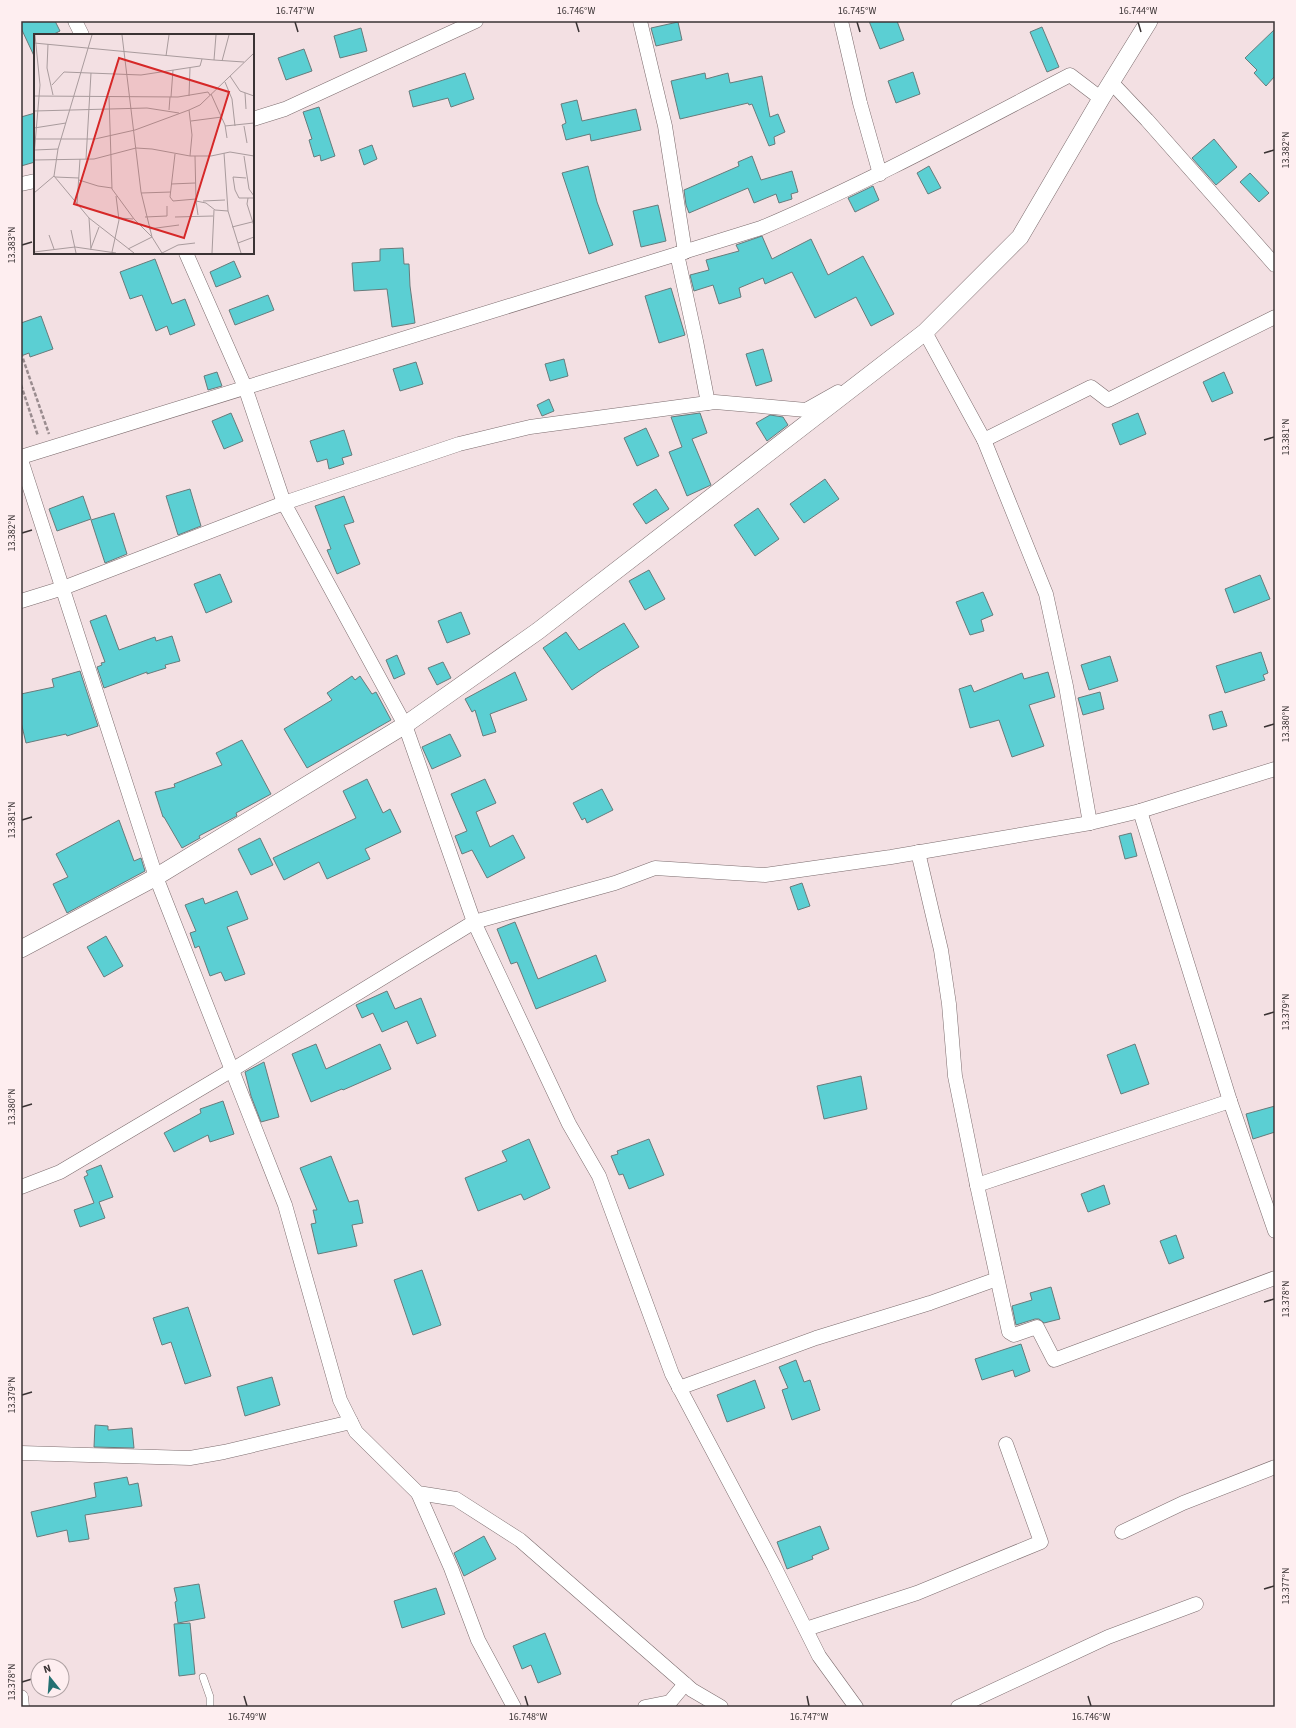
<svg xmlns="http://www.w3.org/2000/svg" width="1296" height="1728" font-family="'Source Sans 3',sans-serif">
<rect width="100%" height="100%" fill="#f3e0e3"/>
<g fill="#5bcfd3" stroke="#687b7b">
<polygon points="21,21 55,21 60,31 52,35 35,35 35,58 21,28"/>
<polygon points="869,21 897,21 904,40 880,49"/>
<polygon points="678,22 682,40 656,46 651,28"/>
<polygon points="1042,27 1059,67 1047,72 1030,32"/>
<polygon points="361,28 367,51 340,58 334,36"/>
<polygon points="1275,29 1275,76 1266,86 1254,73 1257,70 1245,58"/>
<polygon points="304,49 312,71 286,80 278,58"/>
<polygon points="913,72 920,94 896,103 888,81"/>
<polygon points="465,73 474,99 451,107 448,98 413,107 409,91"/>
<polygon points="705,73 706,79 728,73 730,83 762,76 770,117 778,114 785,132 774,137 775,144 769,146 752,104 749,105 748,103 680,119 671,81"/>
<polygon points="577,100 582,121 636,109 641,130 591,141 590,134 566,140 562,125 566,123 561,104"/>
<polygon points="319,107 335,156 321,161 320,155 314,157 309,140 312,139 303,112"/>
<polygon points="35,113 35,162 21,166 21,117"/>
<polygon points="1214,139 1237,167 1216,185 1192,158"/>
<polygon points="372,145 377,159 364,165 359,150"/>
<polygon points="752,156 761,180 792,171 798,192 791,194 792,199 779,203 776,194 754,203 748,188 689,213 686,205 684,190 739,166 738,162"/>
<polygon points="588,166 597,202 613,245 589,254 562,173"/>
<polygon points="929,166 941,188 928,194 917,173"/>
<polygon points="1250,173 1269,193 1259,202 1240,182"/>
<polygon points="873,186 879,200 855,212 848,198"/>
<polygon points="658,205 666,241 641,247 633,211"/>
<polygon points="762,236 772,259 811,239 828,275 863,256 894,314 871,326 856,297 815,318 792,272 765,284 763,278 739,288 741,297 719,304 713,285 694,291 690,275 709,270 706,260 739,251 736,245"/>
<polygon points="403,248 404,264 409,264 410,286 415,323 392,327 387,289 354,291 352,263 380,261 380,249"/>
<polygon points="155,259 172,304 185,299 195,325 170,335 167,326 156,331 142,295 130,299 120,272"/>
<polygon points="234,261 241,277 216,287 210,272"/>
<polygon points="671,288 685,335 659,343 645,296"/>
<polygon points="268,295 274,310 235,325 229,310"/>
<polygon points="41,316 53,349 30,357 29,353 21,356 21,323"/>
<polygon points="763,349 772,381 756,386 746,354"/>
<polygon points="564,359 568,376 550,381 545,364"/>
<polygon points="416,362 423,384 400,391 393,369"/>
<polygon points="217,372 222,386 208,390 204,376"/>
<polygon points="1224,372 1233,393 1212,402 1203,382"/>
<polygon points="549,399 554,411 542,416 537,405"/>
<polygon points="231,413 243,441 224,449 212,421"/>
<polygon points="700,413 707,433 692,439 711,485 687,496 669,452 682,447 671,417"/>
<polygon points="1138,413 1146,434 1120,445 1112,424"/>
<polygon points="770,415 783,417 788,425 767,441 756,423"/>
<polygon points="646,428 659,456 637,466 624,438"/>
<polygon points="344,430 352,455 342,458 344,464 329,469 327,459 317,462 310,441"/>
<polygon points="825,479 839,499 804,523 790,504"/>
<polygon points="190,489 201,526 178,535 166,496"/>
<polygon points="656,489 669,509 646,524 633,504"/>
<polygon points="83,496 91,519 57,531 49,509"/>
<polygon points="344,496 354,522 344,525 360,564 337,574 327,550 331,549 315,506"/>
<polygon points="758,508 779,539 755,556 734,525"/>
<polygon points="114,513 127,554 105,563 91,520"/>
<polygon points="649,570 665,599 645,610 629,581"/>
<polygon points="220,574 232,602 206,613 194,584"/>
<polygon points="1260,575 1270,599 1234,613 1225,589"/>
<polygon points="983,592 993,615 981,620 984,631 970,635 956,602"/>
<polygon points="461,612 470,634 447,643 438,621"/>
<polygon points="106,615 119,650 155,637 156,641 172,636 180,661 165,665 166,668 147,674 147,672 104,688 97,667 102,665 101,663 105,662 90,621"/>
<polygon points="624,623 639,647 601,670 572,690 543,648 566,632 579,650"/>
<polygon points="1261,652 1268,673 1263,675 1265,680 1225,693 1216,666"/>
<polygon points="397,655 405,674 394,679 386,660"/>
<polygon points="1110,656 1118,681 1089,690 1081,665"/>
<polygon points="443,662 451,678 437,685 428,668"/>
<polygon points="80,671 98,726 67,736 66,734 26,743 21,722 21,694 54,687 52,679"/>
<polygon points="515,672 527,700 490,714 496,732 483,736 475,710 472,712 465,699"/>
<polygon points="1048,672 1055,697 1029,705 1044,746 1012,757 999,720 970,728 959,689 971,685 974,692 1022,673 1024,679"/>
<polygon points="352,676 355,680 360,676 372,694 376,692 391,720 307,768 284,729 332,700 327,693"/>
<polygon points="1100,692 1104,709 1083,715 1078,698"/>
<polygon points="1222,711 1227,726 1213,730 1209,715"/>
<polygon points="450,734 461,756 432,769 422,747"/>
<polygon points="242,740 271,794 236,813 237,816 199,836 200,838 182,848 164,817 163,817 155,792 175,787 174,784 222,765 216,753"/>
<polygon points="367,779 383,813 390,809 401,832 365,849 370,859 327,879 319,862 284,880 273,858 356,818 343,791"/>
<polygon points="485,779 496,803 476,812 490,847 513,835 525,858 487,878 472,850 462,854 455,836 467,831 451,794"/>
<polygon points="602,789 613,810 587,823 585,818 582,820 573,803"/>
<polygon points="119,820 134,861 141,858 145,871 67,913 53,884 68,877 56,854"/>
<polygon points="1131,833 1137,856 1125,859 1119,836"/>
<polygon points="260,838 273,865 251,875 238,849"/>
<polygon points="802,883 810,906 798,910 790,887"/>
<polygon points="237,891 248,919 227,927 245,974 225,981 221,972 210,976 199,946 195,948 190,933 196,931 185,905 203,898 205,904"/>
<polygon points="515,922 538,979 596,955 606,981 536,1009 517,962 511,964 497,929"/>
<polygon points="106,936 123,966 104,977 87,947"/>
<polygon points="387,991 395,1009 421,998 436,1036 417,1044 407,1021 382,1032 373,1013 362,1018 356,1005"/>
<polygon points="316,1044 326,1069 380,1044 391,1069 343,1090 342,1089 311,1102 292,1054"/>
<polygon points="1135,1044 1149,1084 1121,1094 1107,1055"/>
<polygon points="264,1062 279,1117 261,1122 251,1096 245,1072"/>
<polygon points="861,1076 867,1109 824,1119 817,1086"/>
<polygon points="223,1101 234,1134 210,1142 208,1135 174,1152 164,1133 201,1113 200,1109"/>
<polygon points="1275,1106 1275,1132 1253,1139 1246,1114"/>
<polygon points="529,1139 550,1188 524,1200 521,1194 478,1211 465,1178 507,1161 502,1151"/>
<polygon points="649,1139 664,1175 629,1189 623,1174 619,1175 611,1156 618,1154 617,1151"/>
<polygon points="331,1156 349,1202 358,1200 363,1223 352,1225 357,1246 318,1254 311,1224 316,1223 313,1210 317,1210 300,1168"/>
<polygon points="101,1165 113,1197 99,1202 105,1218 80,1227 74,1210 94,1203 84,1177 88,1175 86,1171"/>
<polygon points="1104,1185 1110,1204 1088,1212 1081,1194"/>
<polygon points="1176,1235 1184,1258 1169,1264 1160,1241"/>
<polygon points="422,1270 441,1325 413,1335 394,1280"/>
<polygon points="1051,1287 1060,1319 1044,1323 1039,1319 1035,1319 1016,1325 1012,1306 1032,1300 1030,1293"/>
<polygon points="188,1307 211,1376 185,1384 171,1342 162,1345 153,1318"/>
<polygon points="1021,1344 1030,1371 1015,1377 1013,1370 982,1380 975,1359"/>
<polygon points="796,1360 804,1382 810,1380 820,1410 792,1420 782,1390 788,1388 779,1367"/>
<polygon points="272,1377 280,1405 245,1416 237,1387"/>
<polygon points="755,1380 765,1408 727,1422 717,1395"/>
<polygon points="95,1425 108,1426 108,1430 132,1428 134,1448 94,1447"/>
<polygon points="127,1477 129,1485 138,1483 142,1506 85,1515 89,1539 69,1542 67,1530 37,1537 31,1512 96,1497 94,1483"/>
<polygon points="820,1526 829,1549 812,1556 813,1559 787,1569 777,1542"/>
<polygon points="484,1536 496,1559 464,1576 454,1553"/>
<polygon points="199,1584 205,1618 178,1623 175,1602 177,1601 174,1588"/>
<polygon points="436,1588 445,1614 402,1628 394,1601"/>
<polygon points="190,1623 195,1674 179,1676 174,1624"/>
<polygon points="545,1633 561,1674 538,1683 531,1665 522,1669 513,1646"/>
</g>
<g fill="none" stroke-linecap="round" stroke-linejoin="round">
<g stroke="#7c6c6e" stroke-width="8">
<polyline id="service" points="203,1677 210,1697 210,1707"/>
</g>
<g stroke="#7c6c6e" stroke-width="15">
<g id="minor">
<polyline points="75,21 82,35"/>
<polyline points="640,21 665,126 685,252"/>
<polyline points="841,21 860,103 880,174"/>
<polyline points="1111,82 1147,120 1275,265"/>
<polyline points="253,119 285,109 476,21"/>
<polyline points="21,184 35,181"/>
<polyline points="186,253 245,387 284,503 405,725 474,922 569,1124 599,1176 672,1374 774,1566 819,1656 856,1707"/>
<polyline points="677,254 696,341 708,403"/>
<polyline points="925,332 984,440 1046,594 1066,686 1090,823"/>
<polyline points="984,440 1091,387 1108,400 1275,317"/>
<path d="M21 457 761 228C867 183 968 128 1070 75L1095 94 1102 97"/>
<polyline points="21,460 156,877 285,1205 340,1400 356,1432 418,1493 456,1499 520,1540 692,1690 721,1707"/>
<polyline points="21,601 63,588 284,503 459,444 530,427 715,402 806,410 838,392"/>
<polyline points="1140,811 1230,1101 1275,1231"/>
<polyline points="918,852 941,950 949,1004 955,1076 977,1185 1009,1332 1014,1335 1037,1327 1054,1360 1275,1278"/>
<polyline points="977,1185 1230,1101"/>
<polyline points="21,1187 60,1172 232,1070 474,922 615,883 655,868 765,875 891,857 1090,823 1140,811 1275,769"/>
<polyline points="679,1388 816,1338 930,1303 997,1279"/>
<polyline points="21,1453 190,1458 224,1452 351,1422"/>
<polyline points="418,1493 451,1568 478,1640 514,1707"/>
<polyline points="1122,1532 1183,1503 1275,1467"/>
<polyline points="806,1629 917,1593 1041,1542 1006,1444"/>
<polyline points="21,1697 22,1707"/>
<polyline points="645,1707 670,1702 685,1684"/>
<polyline points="958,1707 1108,1637 1196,1604"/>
</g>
</g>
<g stroke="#7c6c6e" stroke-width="18">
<polyline id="tertiary" points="21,949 156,877 405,725 538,631 925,332 1020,237 1102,97 1149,21"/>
</g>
<g stroke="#9a8c8f" stroke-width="2.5" stroke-dasharray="4 2" stroke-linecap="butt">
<polyline points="21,353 49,434"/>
<polyline points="21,385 38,436"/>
</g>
<use href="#service" stroke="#fff" stroke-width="7"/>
<use href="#minor" stroke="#fff" stroke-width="14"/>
<use href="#tertiary" stroke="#fff" stroke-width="17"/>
</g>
<path fill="none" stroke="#3a3334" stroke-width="1.5" d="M295 22 298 32M576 22 579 32M857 22 860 32M1138 22 1141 32M1264 153 1274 150M22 245 32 242M1264 440 1274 437M22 533 32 530M1264 727 1274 724M22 820 32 817M1264 1015 1274 1012M22 1107 32 1104M1264 1302 1274 1299M22 1395 32 1392M1264 1589 1274 1586M22 1682 32 1679M244 1696 247 1706M525 1696 528 1706M807 1696 809 1706M1088 1696 1091 1706"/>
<g transform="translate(34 34)">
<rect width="220" height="220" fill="#f3e0e3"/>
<path fill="none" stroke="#a99b9d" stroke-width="1" d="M58 1 24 115 20 142 55 184 100 219M88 1 107 158 118 203 128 219M0 9 180 26 182 1M14 10 13 34 19 61M132 22 135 1M180 26 210 28M188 27 195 1M196 42 206 57 220 62M191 48 198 65 201 92M18 51 30 38 107 41 166 32 168 25M211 59 212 75M177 60 191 91 193 104M0 62 144 63 174 58 176 61M155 62 156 34M75 63 78 155 100 185 118 203 94 215M137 63 139 36M135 76 136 63M155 76 158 101 156 122M0 77 113 74 145 79M157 87 188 83M191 92 220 89M210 92 213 109M0 94 32 89M0 105H61L101 96 155 76 166 71 220 19M1 116 24 115M190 119 194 177M141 120 136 163 139 167 162 165M0 122 6 51 1 1M161 122 162 167 172 169 181 176 194 177 207 219M210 122 215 155 220 162M52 125 57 39M0 126 60 125 102 114 118 115 156 122H177L196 118 220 122M21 143 45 144M212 144 199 143 201 156 205 164H220M45 146 64 152 78 154M137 150 161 149M0 159 20 142M107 159 137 158M214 164 213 170 220 192M162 167 164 181M169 167 191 166M43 170 46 125M111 183 133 182V172M141 183 179 182M55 184 57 216M85 184 99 185M198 193 218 188M115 195 145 191M37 196 42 219M15 201 20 215M204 209 220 203M57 214 65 193M0 218 41 213 82 219M78 218 85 186 82 162M128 219 144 211 161 209M178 219 180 176"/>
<path fill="#d62828" fill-opacity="0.15" stroke="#d62828" stroke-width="2" d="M85 24 195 58 150 204 40 170Z"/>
<rect width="220" height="220" fill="none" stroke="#3a3334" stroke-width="2"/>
</g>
<rect width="1296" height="1728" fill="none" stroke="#feeef0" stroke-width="44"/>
<g transform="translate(50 1678) rotate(343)"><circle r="19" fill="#feeef0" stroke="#b0a3a5"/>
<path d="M0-3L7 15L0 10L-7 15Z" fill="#247072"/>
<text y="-6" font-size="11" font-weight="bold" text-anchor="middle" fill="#3a3334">N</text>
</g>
<rect x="22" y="22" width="1252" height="1684" fill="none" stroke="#3a3334" stroke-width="1.5"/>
<g font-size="10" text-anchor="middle" fill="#3a3334">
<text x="295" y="14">16.747°W</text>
<text x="576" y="14">16.746°W</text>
<text x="857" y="14">16.745°W</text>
<text x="1138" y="14">16.744°W</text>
<text transform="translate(1285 150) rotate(-90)" y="4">13.382°N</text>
<text transform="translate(11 245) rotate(-90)" y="4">13.383°N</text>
<text transform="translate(1285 437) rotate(-90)" y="4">13.381°N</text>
<text transform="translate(11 533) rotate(-90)" y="4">13.382°N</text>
<text transform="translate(1285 724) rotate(-90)" y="4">13.380°N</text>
<text transform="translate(11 820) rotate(-90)" y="4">13.381°N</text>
<text transform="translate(1285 1012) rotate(-90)" y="4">13.379°N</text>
<text transform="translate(11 1107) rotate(-90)" y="4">13.380°N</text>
<text transform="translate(1285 1299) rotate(-90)" y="4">13.378°N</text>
<text transform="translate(11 1395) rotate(-90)" y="4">13.379°N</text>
<text transform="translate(1285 1586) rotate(-90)" y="4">13.377°N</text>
<text transform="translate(11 1682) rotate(-90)" y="4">13.378°N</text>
<text x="247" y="1720">16.749°W</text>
<text x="528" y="1720">16.748°W</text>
<text x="809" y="1720">16.747°W</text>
<text x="1091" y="1720">16.746°W</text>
</g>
</svg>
